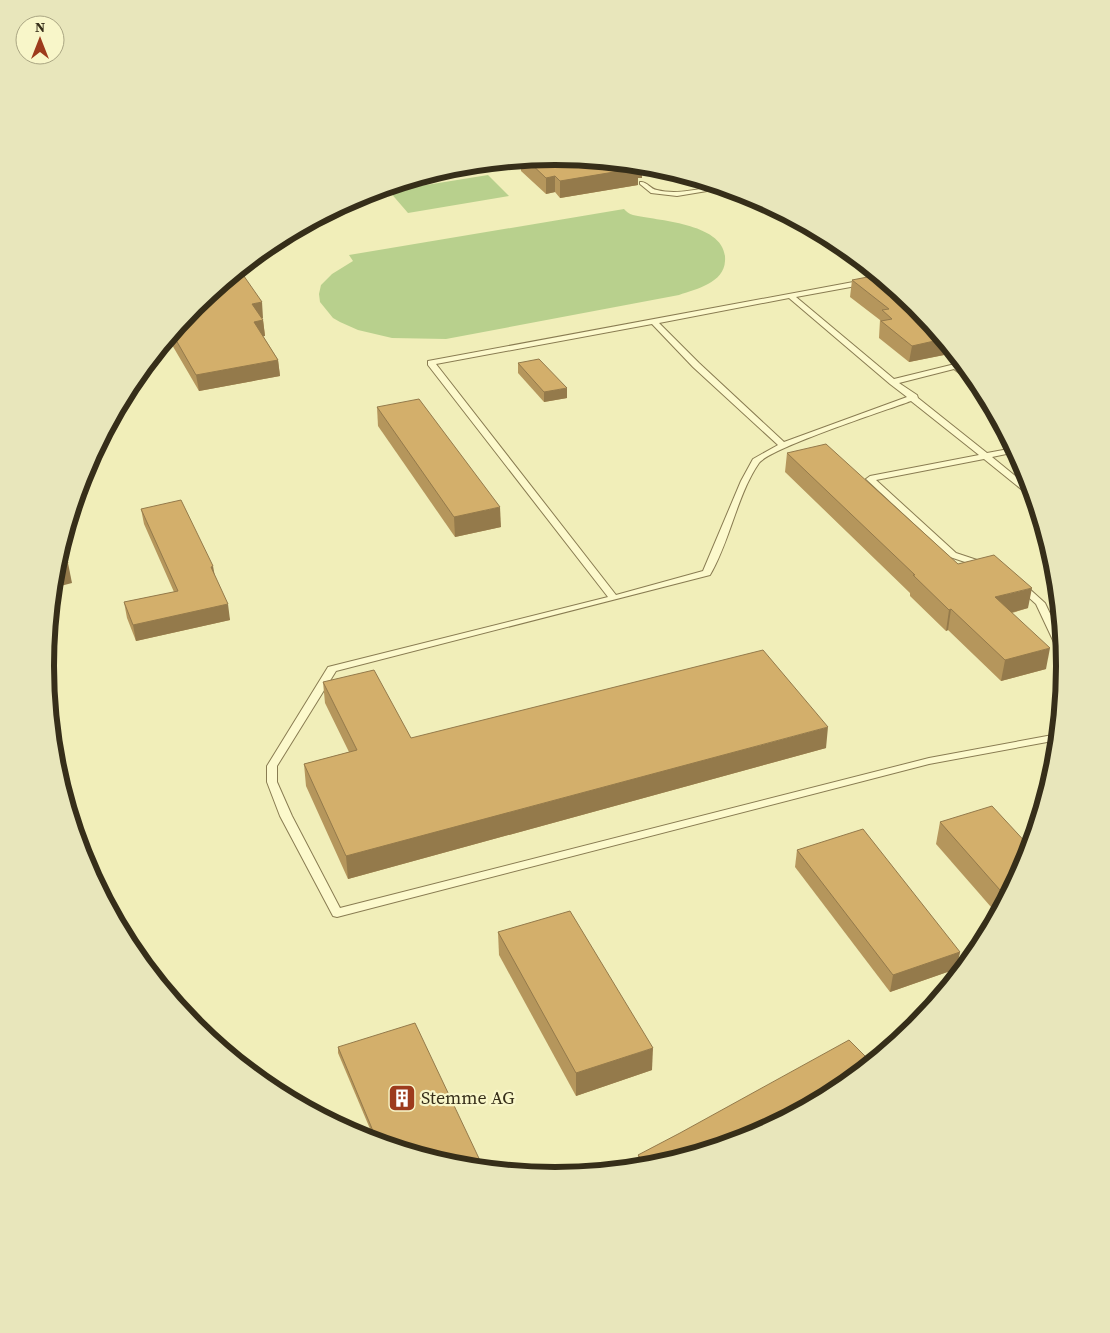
<svg xmlns="http://www.w3.org/2000/svg" width="1110" height="1333" font-family="'Source Serif 4',serif">
<rect width="100%" height="100%" fill="#f1eeb9"/>
<g fill="#b8d08d">
<polygon points="488,175 509,196 408,213 389,191"/>
<path d="M624 209C626 211 629 214 633 215 658 221 728 223 725 261 724 283 696 289 679 295L446 339 392 338 358 330 340 322 333 318 320 302 319 294 321 285 332 274 353 261 349 255Z"/>
</g>
<g fill="none" stroke-linecap="round" stroke-linejoin="round">
<g stroke="#897c52" stroke-width="2">
<g id="lane">
<path d="M640 182C647 181 650 189 657 190 677 195 698 189 718 186L725 188 677 196 651 193 640 184Z"/>
<path d="M864 280H867V284L796 297 894 379 955 364H958L973 376 981 387H977L954 369 899 383 917 395 918 398 987 453 1014 448 1016 452 992 457 1031 489 1034 498 1031 497 984 459 876 480 956 553 986 563 988 565 986 567H980L950 557 866 479 870 476 979 455 911 401C887 410 770 448 759 463 737 495 730 541 710 575L336 671 277 766V782L292 816 340 908 929 758 1058 734V740L929 764 337 917 333 916 280 816 267 782V766L328 667 608 597 428 365V361ZM789 298 890 384 907 397 784 442 699 363 659 323ZM652 324 693 367 778 445 753 459 741 481 703 571 616 595 436 364Z"/>
<polygon points="1021,583 1024,584 1045,603 1062,639 1064,656 1059,653 1036,604 1016,586"/>
</g>
</g>
<use href="#lane" fill="#fcf9cc" fill-rule="evenodd"/>
</g>
<g fill="#b5965c">
<polygon points="555,156 642,178 638,178 638,185 560,198 555,192 546,194 521,171 521,160"/>
<polygon points="852,280 954,353 909,362 879,338 880,320 850,297"/>
<polygon points="195,306 263,318 262,318 263,320 265,336 263,336 278,360 280,376 199,391 168,338"/>
<polygon points="518,363 567,398 544,402 518,373"/>
<polygon points="377,407 501,527 455,537 378,426"/>
<polygon points="787,453 958,564 1028,608 1012,613 1046,669 1001,681 948,630 946,631 910,596 910,593 785,472"/>
<polygon points="141,509 215,576 230,620 136,641 127,618 124,602 174,592 144,524"/>
<polygon points="323,682 411,738 826,748 348,879 306,786 304,764 349,752 325,703"/>
<polygon points="940,822 1026,862 998,915 936,844"/>
<polygon points="797,850 960,952 956,969 890,992 795,867"/>
<polygon points="498,932 652,1070 576,1096 499,955"/>
<polygon points="338,1047 455,1167 376,1143 338,1053"/>
<polygon points="638,1155 654,1167 638,1168"/>
</g>
<g fill="#947a4b">
<polygon points="632,164 642,165 642,178 638,178 638,185 560,198 560,181"/>
<polygon points="555,176 555,192 546,194 546,178"/>
<polygon points="262,302 263,318 254,319 252,304"/>
<polygon points="263,320 265,336 256,337 254,322"/>
<polygon points="943,339 954,353 909,362 912,346"/>
<polygon points="278,360 280,376 199,391 196,375"/>
<polygon points="567,388 567,398 544,402 544,392"/>
<polygon points="500,507 501,527 455,537 454,517"/>
<polygon points="68,563 72,583 53,588 55,566"/>
<polygon points="213,566 216,582 211,567"/>
<polygon points="1032,588 1028,608 991,618 995,597"/>
<polygon points="228,604 230,620 136,641 133,625"/>
<polygon points="951,609 948,630 946,631 949,610"/>
<polygon points="1050,648 1046,669 1001,681 1005,660"/>
<polygon points="828,727 826,748 348,879 346,856"/>
<polygon points="65,782 69,798 65,799 60,783"/>
<polygon points="960,952 956,969 890,992 893,975"/>
<polygon points="653,1048 652,1070 576,1096 576,1073"/>
</g>
<g fill="#d3af6b" stroke="#947a4b">
<polygon points="555,156 633,164 638,168 560,181 555,176 546,178 526,159"/>
<polygon points="239,269 262,302 252,304 263,320 254,322 278,360 196,375 172,333 195,306"/>
<polygon points="878,275 916,306 943,339 912,346 881,321 892,319 882,310 889,309 852,280"/>
<polygon points="539,359 567,388 544,392 518,363"/>
<polygon points="419,399 500,507 454,517 377,407"/>
<polygon points="826,444 958,564 994,555 1032,588 995,597 1050,648 1005,660 951,609 949,610 913,575 915,575 787,453"/>
<polygon points="181,500 213,566 211,567 228,604 133,625 124,602 178,591 141,509"/>
<polygon points="61,546 68,563 55,566"/>
<polygon points="763,650 828,727 346,856 304,764 357,750 323,682 374,670 411,738"/>
<polygon points="52,740 53,740 65,782 60,783 55,766"/>
<polygon points="992,806 1030,847 1026,862 1007,898 940,822"/>
<polygon points="863,829 960,952 893,975 797,850"/>
<polygon points="570,911 653,1048 576,1073 498,932"/>
<polygon points="415,1023 484,1169 455,1167 378,1143 338,1047"/>
<polygon points="849,1040 872,1063 838,1091 750,1138 654,1167 648,1167 638,1155 680,1133"/>
</g>
<defs>
<g id="building-square" transform="scale(1.4375)"><rect x="-9" y="-9" width="18" height="18" rx="4" fill="#9d3b1d" stroke="#f8f6c9"/><path d="M-4-6H4V6H1V3H-1V6H-4ZM-2.5-4.3h1.7v1.8h-1.7ZM.8-4.3h1.7v1.8H.8ZM-2.5-1h1.7V.8h-1.7ZM.8-1h1.7V.8H.8Z" fill="#fff"/></g>
</defs>
<g fill-rule="evenodd">
<use href="#building-square" x="402" y="1098"/>
</g>
<g text-anchor="middle" stroke-width="4.5" stroke-linejoin="round" paint-order="stroke">
<g font-size="18" fill="#362e19" stroke="#f8f6c9" text-anchor="start">
<text x="421" y="1104">Stemme AG</text>
</g>
</g>
<path d="M0 0H1110V1333H0ZM54 666a501 501 0 1 1 1002 0a501 501 0 1 1-1002 0Z" fill="#e8e6bb" fill-rule="evenodd"/>
<path fill="none" stroke="#362e19" stroke-width="6" d="M54 666a501 501 0 1 1 1002 0a501 501 0 1 1-1002 0Z"/>
<g transform="translate(40 40)"><circle r="24" fill="#f8f6c9" stroke="#aaa683"/>
<path d="M0-4L9 19L0 12L-9 19Z" fill="#9d3b1d"/>
<text y="-8" font-size="14" font-weight="bold" text-anchor="middle" fill="#362e19">N</text>
</g>
</svg>
